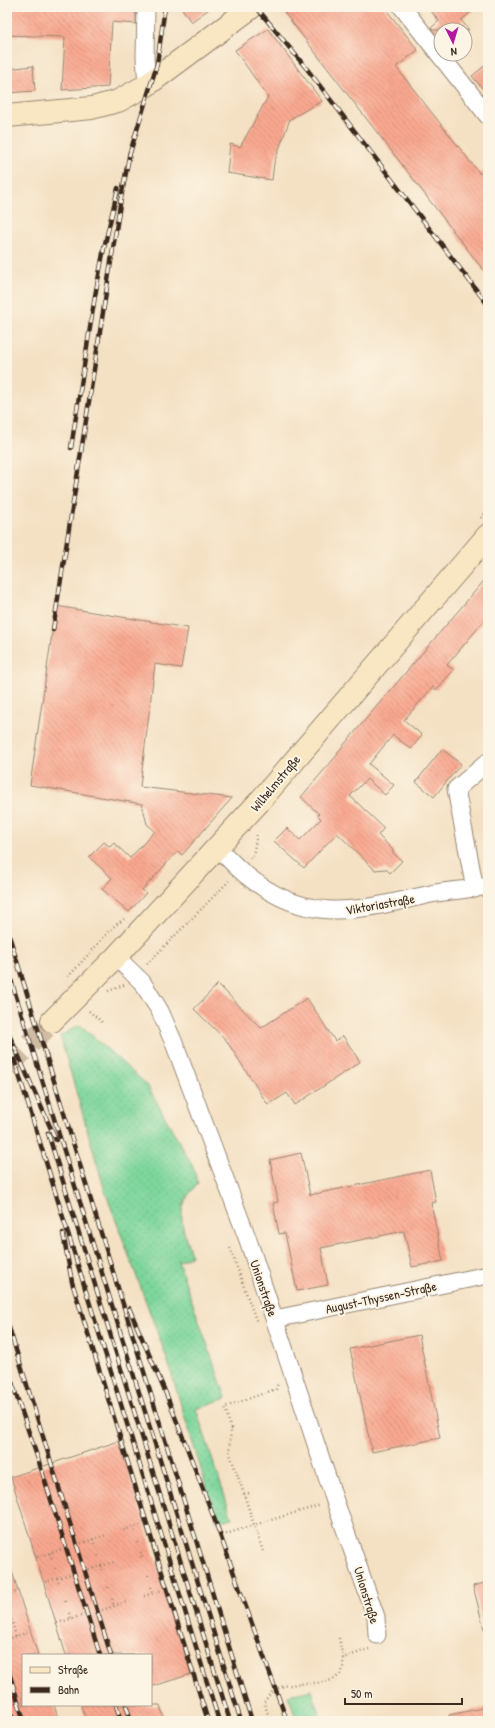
<svg xmlns="http://www.w3.org/2000/svg" width="495" height="1728" font-family="'Patrick Hand',sans-serif">
<defs>
<pattern id="grass-dots" width="8" height="8" patternUnits="userSpaceOnUse"><rect width="8" height="8" fill="#7dd69c"/><path d="M2 2h.1M6 6h.1" fill="none" stroke="#6db886" stroke-width="1.8" stroke-linecap="round"/></pattern>
<pattern id="building-back-hatch" width="6" height="6" patternUnits="userSpaceOnUse"><rect width="6" height="6" fill="#faa890"/><path d="M-1 5l2 2M0 0l6 6M5-1l2 2" fill="none" stroke="#cc8975"/></pattern>
</defs>
<rect width="100%" height="100%" fill="#fcf5e5"/>
<filter id="ink" filterUnits="userSpaceOnUse"><feTurbulence type="fractalNoise" baseFrequency=".025" numOctaves="2"/><feDisplacementMap in="SourceGraphic" scale="8" xChannelSelector="R" yChannelSelector="G"/><feConvolveMatrix kernelMatrix="1 2 1 2 8 2 1 2 1" color-interpolation-filters="sRGB"/></filter>
<filter id="wash" filterUnits="userSpaceOnUse"><feTurbulence type="fractalNoise" baseFrequency=".012" numOctaves="4" result="noise"/><feDisplacementMap in="SourceGraphic" scale="16" xChannelSelector="R" yChannelSelector="G"/><feGaussianBlur stdDeviation="0.9" result="paint"/><feColorMatrix in="noise" values="0 0 0 0 0 0 0 0 0 0 0 0 0 0 0 0 0 1.4 0 .05"/><feComposite in="paint" operator="in"/></filter>
<g filter="url(#wash)">
<rect width="100%" height="100%" fill="#f4e1c4"/>
<g fill="url(#grass-dots)" stroke="#5c805d">
<path d="M80 1025 147 1085 193 1167 198 1184C173 1207 182 1228 192 1256L178 1261 226 1398 196 1409 232 1518 217 1522 166 1356 105 1191 60 1036Z"/>
<polygon points="312,1690 321,1721 297,1721 288,1695"/>
</g>
<g id="blocks">
<g fill="url(#building-back-hatch)">
<polygon points="7,7 136,7 136,24 112,22 108,87 62,90 65,37 7,35"/>
<polygon points="181,7 212,7 191,22"/>
<polygon points="292,7 384,7 418,50 396,67 480,174 488,167 488,276 284,12"/>
<polygon points="428,7 478,7 461,20 469,30 433,30 431,28 439,21"/>
<polygon points="268,29 322,101 290,119 274,163 272,180 227,173 230,144 240,147 268,97 235,50"/>
<polygon points="488,63 488,95 472,76"/>
<polygon points="33,66 35,91 7,93 7,69"/>
<polygon points="488,576 488,616 447,665 454,670 436,690 433,687 404,720 422,735 411,749 393,735 369,764 394,785 385,795 367,779 350,796 384,828 378,835 393,850 393,853 402,861 390,873 386,869 375,870 337,833 304,868 274,841 287,828 300,840 321,819 318,815 319,814 301,797 338,754 337,753"/>
<polygon points="56,606 188,628 181,668 155,664 140,787 232,798 182,855 178,851 142,890 146,893 129,912 102,889 112,878 89,857 104,842 110,847 114,843 130,858 155,831 147,824 142,804 30,785"/>
<polygon points="442,749 461,764 434,797 416,782"/>
<polygon points="218,984 261,1028 307,998 335,1041 343,1036 360,1062 295,1105 287,1093 268,1105 226,1040 194,1009"/>
<polygon points="301,1153 310,1195 430,1170 436,1202 431,1203 443,1261 412,1267 404,1231 321,1248 328,1285 297,1291 285,1233 279,1234 273,1203 278,1202 270,1160"/>
<polygon points="419,1335 440,1438 372,1452 350,1349"/>
<polygon points="119,1441 191,1674 151,1687 151,1655 66,1655 11,1477"/>
<polygon points="7,1565 10,1565 38,1655 23,1655 23,1705 54,1705 59,1721 7,1721"/>
<polygon points="488,1582 488,1629 484,1629 473,1586"/>
<polygon points="81,1705 160,1705 165,1721 86,1721"/>
<polygon points="488,1707 488,1721 450,1721 449,1715"/>
</g>
</g>
</g>
<g filter="url(#ink)">
<use href="#blocks" fill-opacity="0" stroke="#988671" stroke-width="1"/>
<g fill="none" stroke-linecap="round" stroke-linejoin="round">
<polyline stroke="#cfbca3" stroke-width="22" stroke-dasharray="22 11" stroke-linecap="butt" points="7,1067 52,1021"/>
<g stroke="#988671" stroke-width="19">
<g id="street">
<polyline points="146,7 145,57 147,85"/>
<polyline points="402,7 488,116"/>
<path d="M218 848C227 857 236 867 246 875 310 927 358 910 431 894 450 890 469 890 488 886"/>
<polyline points="475,889 456,789 488,762"/>
<polyline points="116,957 142,982 160,1011 174,1043 248,1240 335,1501 376,1617 377,1635"/>
<polyline points="275,1319 488,1275"/>
</g>
</g>
<g stroke="#988671" stroke-width="24">
<g id="secondary">
<polyline points="7,116 92,108 118,101 147,85 252,7"/>
<polyline points="52,1021 116,957 259,802 488,535"/>
</g>
</g>
<g stroke="#988671" stroke-width="2.5" stroke-dasharray="1 3" stroke-linecap="butt">
<polyline points="481,518 488,509"/>
<polyline points="250,858 253,856 257,833"/>
<polyline points="147,964 229,881"/>
<polyline points="68,977 113,927 124,919"/>
<polyline points="108,991 124,985"/>
<polyline points="89,1011 103,1023"/>
<polyline points="230,1248 257,1323"/>
<polyline points="231,1429 235,1428"/>
<polyline points="249,1493 244,1494 254,1525 321,1505"/>
<polyline points="244,1494 229,1451 231,1429 225,1407 276,1389 278,1383"/>
<polyline points="133,1527 135,1533"/>
<polyline points="124,1530 143,1524"/>
<polyline points="226,1534 254,1525 263,1551"/>
<polyline points="93,1539 95,1546"/>
<polyline points="138,1542 139,1545"/>
<polyline points="81,1543 106,1535"/>
<polyline points="141,1552 142,1557"/>
<polyline points="50,1553 52,1559"/>
<polyline points="98,1555 99,1557"/>
<polyline points="37,1557 63,1549"/>
<polyline points="7,1566 9,1566"/>
<polyline points="101,1566 114,1562"/>
<polyline points="55,1568 56,1571"/>
<polyline points="89,1569 101,1566 102,1570"/>
<polyline points="148,1575 149,1578"/>
<polyline points="57,1578 71,1574"/>
<polyline points="45,1582 57,1578 59,1583"/>
<polyline points="108,1587 109,1590"/>
<polyline points="151,1587 153,1593"/>
<polyline points="7,1595 16,1592"/>
<polyline points="144,1596 163,1590"/>
<polyline points="112,1599 114,1606"/>
<polyline points="65,1601 66,1604"/>
<polyline points="8,1608 16,1636"/>
<polyline points="102,1610 126,1602"/>
<polyline points="69,1613 71,1619"/>
<polyline points="57,1623 84,1615"/>
<polyline points="339,1638 343,1658"/>
<polyline points="7,1639 29,1632"/>
<path d="M270 1721 264 1702C267 1699 269 1694 272 1692 289 1677 332 1691 342 1671 344 1668 343 1662 343 1658L369 1649"/>
</g>
<use href="#street" stroke="#fff" stroke-width="17"/>
<use href="#secondary" stroke="#f9e7c3" stroke-width="22"/>
<g stroke="#3b2a1e" stroke-width="4.5">
<g id="rail">
<polyline points="256,7 307,69 488,305"/>
<polyline points="129,156 157,64 165,7"/>
<polyline points="71,448 95,296 104,248 118,188"/>
<polyline points="53,630 121,198 130,152"/>
<polyline points="7,929 252,1721"/>
<polyline points="7,967 241,1721"/>
<polyline points="7,1030 56,1140"/>
<polyline points="11,1049 219,1721"/>
<polyline points="48,1133 230,1721"/>
<polyline points="63,1233 72,1282 208,1721"/>
<polyline points="129,1308 167,1396 214,1518 287,1721"/>
<polyline points="7,1321 111,1655"/>
<polyline points="7,1368 39,1462 100,1655"/>
<polyline points="7,1666 24,1721"/>
<polyline points="7,1701 13,1721"/>
<polyline points="116,1705 121,1721"/>
<polyline points="126,1705 131,1721"/>
</g>
</g>
<use href="#rail" stroke="#fcf5e5" stroke-width="3" stroke-dasharray="9" stroke-linecap="butt"/>
</g>
</g>
<g text-anchor="middle" stroke-width="4" stroke-linejoin="round" paint-order="stroke">
<g font-size="13" fill="#3b2a1e" stroke="#fcf5e5">
<text transform="translate(275 783) rotate(-50)" y="5">Wilhelmstraße</text>
<text transform="translate(380 904) rotate(-10)" y="5">Viktoriastraße</text>
<text transform="translate(264 1288) rotate(71)" y="5">Unionstraße</text>
<text transform="translate(381 1297) rotate(-12)" y="5">August-Thyssen-Straße</text>
<text transform="translate(367 1595) rotate(73)" y="5">Unionstraße</text>
</g>
</g>
<rect width="495" height="1728" fill="none" stroke="#fcf5e5" stroke-width="24"/>
<rect x="22" y="1654" width="130" height="52" fill="#fcf5e5" stroke="#afa495"/>
<rect x="30" y="1667" width="20" height="6" fill="#f9e7c3" stroke="#afa495"/>
<text x="58" y="1674" font-size="12" fill="#3b2a1e">Straße</text>
<rect x="30" y="1687" width="20" height="6" fill="#3b2a1e" stroke="#afa495"/>
<text x="58" y="1694" font-size="12" fill="#3b2a1e">Bahn</text>
<g transform="translate(453 42) rotate(175)"><circle r="19" fill="#fcf5e5" stroke="#afa495"/>
<path d="M0-3L7 15L0 10L-7 15Z" fill="#b5179e"/>
<text y="-6" font-size="11" font-weight="bold" text-anchor="middle" fill="#3b2a1e">N</text>
</g>
<path d="M345 1698v6h117v-6" fill="none" stroke="#3b2a1e" stroke-width="2"/>
<text x="351" y="1698" font-size="12" fill="#3b2a1e" stroke="#fcf5e5" stroke-width="3" paint-order="stroke">50 m</text>
</svg>
